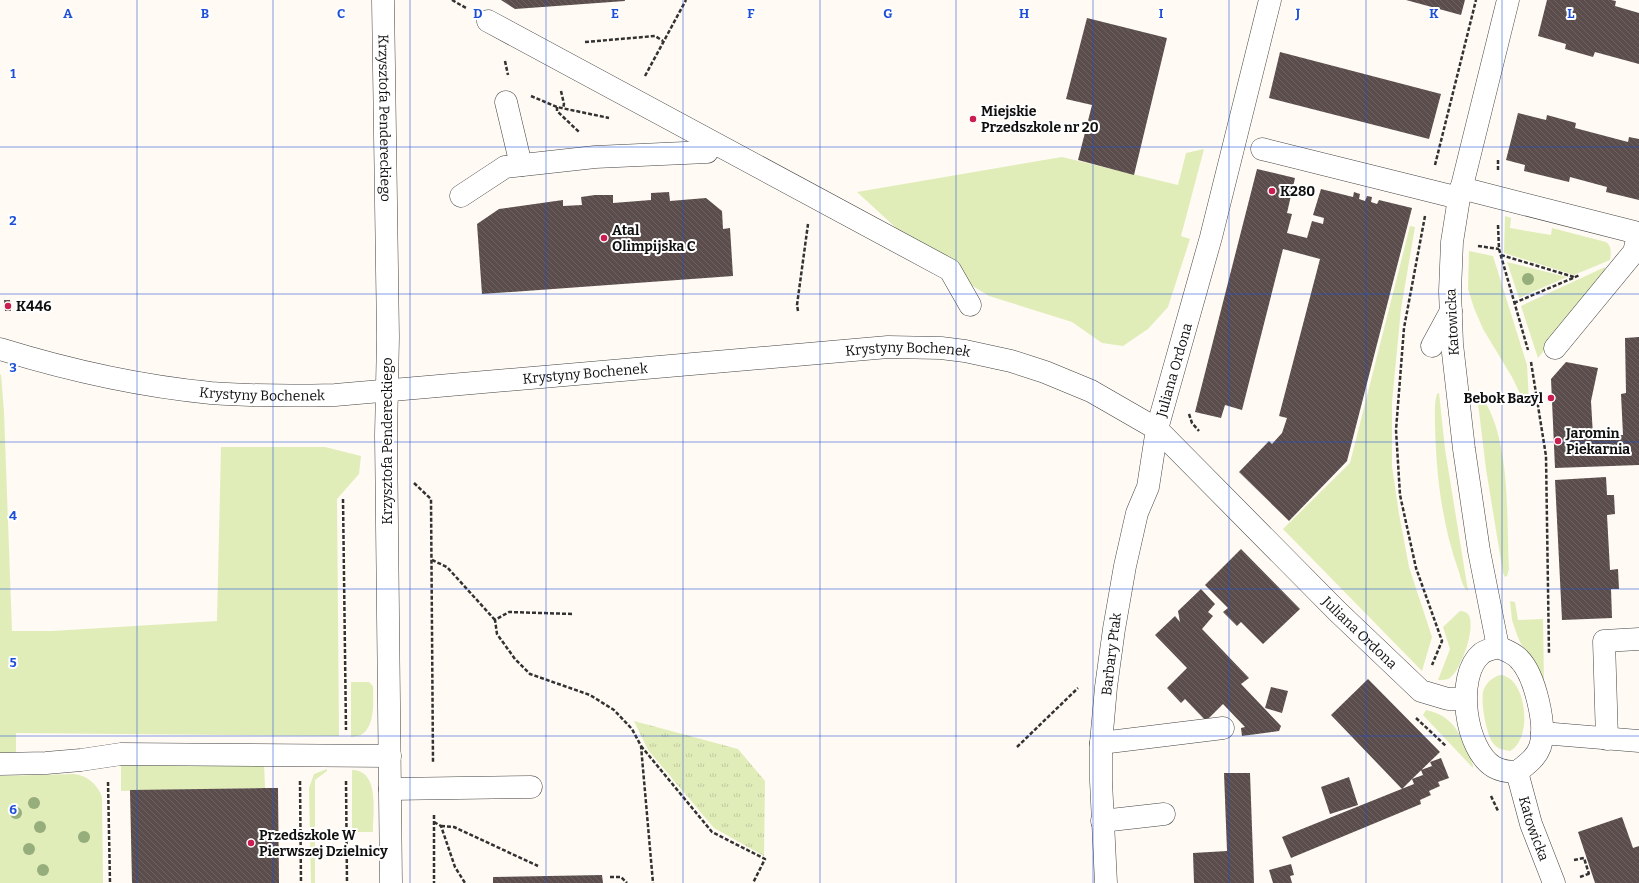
<svg xmlns="http://www.w3.org/2000/svg" width="1639" height="883" font-family="Bitter,serif">
<defs>
<pattern id="park-tufts" width="24" height="20" patternUnits="userSpaceOnUse"><rect width="24" height="20" fill="#e1edb9"/><path d="M3 7l-1-3M5 7V3M7 7l1-3M15 17l-1-3M17 17v-4M19 17l1-3" fill="none" stroke="#c0ca9e"/></pattern>
<pattern id="building-back-hatch" width="6" height="6" patternUnits="userSpaceOnUse"><rect width="6" height="6" fill="#5a4d4b"/><path d="M-1 5l2 2M0 0l6 6M5-1l2 2" fill="none" stroke="#6d6261"/></pattern>
</defs>
<rect width="100%" height="100%" fill="#fffaf3"/>
<g fill="#e1edb9">
<polygon points="1204,149 1181,236 1190,239 1168,307 1148,329 1123,346 1102,343 1072,322 989,296 933,262 857,192 1062,157 1178,185 1186,153"/>
<path d="M1505 216 1511 218 1510 228 1551 235 1552 228 1606 242C1612 246 1611 253 1610 260L1574 275 1504 253Z"/>
<polygon points="1410,226 1415,227 1401,309 1392,402 1392,466 1399,514 1409,567 1432,637 1422,671 1283,529 1350,463"/>
<polygon points="1469,251 1493,256 1527,365 1529,400 1526,406 1512,377 1483,329 1474,308 1468,289"/>
<polygon points="1507,262 1567,277 1519,298"/>
<polygon points="1605,267 1606,274 1538,358 1521,306"/>
<polygon points="1,374 4,412 12,631 52,631 217,621 221,447 325,447 361,456 359,474 337,499 339,736 16,733 16,754 0,754 0,375"/>
<path d="M1439 393 1445 449 1468 591C1462 587 1461 578 1459 572 1442 525 1436 474 1435 424 1435 415 1434 403 1437 394Z"/>
<path d="M1479 393C1512 435 1506 518 1509 569L1507 576 1505 577 1503 573 1486 469 1477 395Z"/>
<polygon points="1510,601 1515,602 1518,620 1543,619 1544,681 1532,657 1521,644 1517,635 1512,620"/>
<path d="M1460 611C1463 611 1466 612 1468 614 1477 626 1461 670 1450 678 1447 680 1442 680 1438 680L1450 649 1443 627Z"/>
<path d="M1500 675C1526 676 1534 738 1510 751 1504 750 1497 749 1493 743 1486 733 1481 704 1483 692 1485 684 1492 677 1500 675Z"/>
<path d="M351 682H369L373 686C373 700 376 726 361 735 359 736 354 736 351 737Z"/>
<path d="M1426 710C1458 717 1461 739 1473 765V768L1423 715Z"/>
<polygon points="121,763 264,763 265,788 121,791"/>
<polygon points="327,769 327,771 315,780 315,883 311,883 309,788 314,774"/>
<path d="M352 770C380 770 373 813 373 832H352Z"/>
<path d="M74 774C88 776 97 784 102 797L103 883H0V776Z"/>
</g>
<polygon fill="url(#park-tufts)" points="634,721 738,749 765,781 764,856 714,828 648,750"/>
<g fill="url(#building-back-hatch)">
<polygon points="501,0 625,0 625,1 515,9"/>
<polygon points="1406,0 1465,0 1461,15"/>
<polygon points="1547,0 1611,0 1616,1 1615,6 1639,13 1639,64 1595,52 1593,57 1565,49 1566,44 1538,36"/>
<polygon points="1087,18 1167,38 1134,175 1078,160 1092,105 1066,99"/>
<polygon points="1280,52 1441,94 1429,139 1269,98"/>
<polygon points="1518,113 1546,120 1547,115 1576,123 1575,128 1628,142 1629,137 1639,139 1639,200 1606,192 1607,187 1570,177 1569,182 1524,171 1525,165 1506,160"/>
<polygon points="1257,169 1295,178 1287,213 1292,214 1287,233 1307,238 1312,221 1323,224 1324,218 1313,215 1321,189 1353,197 1354,192 1360,194 1359,199 1365,201 1367,196 1372,197 1371,202 1377,204 1379,200 1412,208 1347,461 1289,521 1239,472 1269,441 1272,444 1282,433 1287,418 1279,416 1320,259 1283,249 1242,410 1225,405 1221,418 1195,412"/>
<polygon points="669,192 670,201 706,198 722,211 723,229 730,228 733,276 482,294 477,224 499,209 563,200 563,206 582,205 581,197 595,195 613,195 613,203 651,200 651,193"/>
<polygon points="4,300 10,300 11,311 5,311"/>
<polygon points="1639,337 1639,465 1555,468 1551,379 1566,362 1598,368 1591,401 1593,436 1623,435 1621,394 1626,393 1625,338"/>
<polygon points="1606,477 1607,495 1614,495 1615,514 1607,515 1610,570 1618,569 1619,589 1611,589 1612,618 1562,620 1555,480"/>
<polygon points="1241,549 1300,609 1263,644 1241,622 1237,626 1223,612 1228,608 1205,585"/>
<polygon points="1201,589 1215,604 1208,612 1213,616 1202,629 1249,678 1241,684 1281,726 1279,731 1242,736 1241,728 1245,727 1223,704 1206,721 1185,699 1181,703 1167,688 1187,668 1155,635 1175,616 1180,622 1178,611"/>
<polygon points="1368,679 1440,752 1412,779 1423,775 1421,770 1432,766 1430,762 1441,758 1449,778 1438,782 1440,786 1429,791 1431,795 1420,800 1421,804 1291,858 1282,837 1399,790 1414,784 1412,779 1402,789 1331,715"/>
<polygon points="1271,687 1288,691 1282,713 1265,708"/>
<polygon points="1224,773 1250,773 1254,883 1194,883 1193,853 1227,851"/>
<polygon points="1349,777 1358,805 1330,814 1321,787"/>
<polygon points="265,788 278,788 279,883 132,883 130,790"/>
<polygon points="1622,817 1633,848 1639,846 1639,883 1595,883 1578,832"/>
<polygon points="1291,864 1294,875 1290,876 1292,883 1273,883 1269,870"/>
<polygon points="602,875 603,883 493,883 493,877"/>
</g>
<g fill="none" stroke-linecap="round" stroke-linejoin="round">
<g stroke="#434343" stroke-width="23">
<g id="minor">
<path id="s1" d="M383 0 388 337 386 435 391 883"/>
<path id="s2" d="M1270 0 1211 237 1157 429 1337 611 1421 691 1448 699H1465"/>
<polyline points="488,21 950,270 970,305"/>
<polyline points="506,102 521,165"/>
<polyline points="1262,149 1459,198"/>
<polyline points="1461,188 1634,232 1637,240 1634,252 1555,348"/>
<polyline points="461,196 505,167 595,157 707,152 713,143"/>
<polyline points="1432,346 1451,311"/>
<path id="s3" d="M0 349C68 370 139 386 211 393 252 396 294 396 335 395L888 347 941 348 965 351 1011 361 1045 372 1091 391 1157 429 1148 487 1137 513 1125 566 1114 629 1106 687 1101 743V781L1106 883"/>
<polyline points="1498,647 1479,551 1464,449 1452,344 1450,291 1452,242 1459,198 1508,0"/>
<path d="M1498 647C1505 650 1514 653 1519 659 1535 675 1547 726 1540 747 1536 758 1526 765 1517 772 1509 772 1501 771 1494 767 1465 750 1455 676 1481 654 1485 650 1493 649 1498 647Z"/>
<polyline points="1542,733 1639,741"/>
<polyline points="1607,739 1604,641 1639,639"/>
<polyline points="1101,743 1223,728"/>
<polyline points="0,764 46,763 81,760 121,754 390,756"/>
<path id="s4" d="M1517 772 1531 824 1554 883"/>
<polyline points="390,789 531,787"/>
<polyline points="1102,821 1164,814"/>
</g>
</g>
<g stroke="#323232" stroke-width="2.5" stroke-dasharray="4 2" stroke-linecap="butt">
<polyline points="452,0 466,8"/>
<polyline points="585,42 655,36 663,41"/>
<polyline points="505,61 508,75"/>
<polyline points="645,76 686,0"/>
<polyline points="561,91 564,104 563,108"/>
<polyline points="531,96 557,107 609,118"/>
<polyline points="557,107 557,111 579,132"/>
<polyline points="1435,165 1476,0"/>
<polyline points="1498,170 1498,159"/>
<polyline points="1425,216 1404,328 1396,430 1400,495 1416,568 1442,641 1432,665"/>
<polyline points="1498,225 1499,249 1528,350"/>
<polyline points="1478,246 1499,249"/>
<polyline points="1501,255 1574,277"/>
<polyline points="1514,303 1580,275"/>
<polyline points="798,311 797,305 808,224"/>
<polyline points="1531,362 1546,456 1549,654"/>
<polyline points="1189,414 1192,423 1199,431"/>
<polyline points="414,483 431,499 433,762"/>
<polyline points="343,499 346,730"/>
<polyline points="432,560 447,567 495,620"/>
<polyline points="572,614 509,612 495,620 497,634 515,659 530,674 590,695 614,710 632,729 641,746 653,883"/>
<polyline points="1416,718 1446,746"/>
<polyline points="641,746 712,832 765,859 753,883"/>
<polyline points="1017,747 1078,688"/>
<polyline points="300,781 301,883"/>
<polyline points="346,781 347,883"/>
<polyline points="108,782 110,883"/>
<polyline points="1491,796 1498,811"/>
<polyline points="434,815 434,883"/>
<polyline points="434,822 441,826 455,867 465,883"/>
<polyline points="441,826 454,827 538,866"/>
<polyline points="1574,860 1584,858 1589,874"/>
<polyline points="610,877 621,877 627,883"/>
<polyline points="1580,877 1591,873"/>
</g>
<use href="#minor" stroke="#fff" stroke-width="22"/>
</g>
<g fill="#96ad7c">
<circle cx="1528" cy="279" r="6"/>
<circle cx="34" cy="803" r="6"/>
<circle cx="16" cy="813" r="6"/>
<circle cx="40" cy="827" r="6"/>
<circle cx="84" cy="837" r="6"/>
<circle cx="29" cy="849" r="6"/>
<circle cx="43" cy="870" r="6"/>
</g>
<path fill="none" stroke="#1d4ed8" stroke-width="1" stroke-opacity="0.55" d="M137 0V883M273 0V883M410 0V883M546 0V883M683 0V883M820 0V883M956 0V883M1093 0V883M1229 0V883M1366 0V883M1502 0V883M0 147H1639M0 294H1639M0 442H1639M0 589H1639M0 736H1639"/>
<g fill="#cb1d50" stroke="#fff" stroke-width="1.5">
<circle cx="973" cy="119" r="4"/>
<circle cx="1272" cy="191" r="4"/>
<circle cx="604" cy="238" r="4"/>
<circle cx="8" cy="306" r="4"/>
<circle cx="1551" cy="398" r="4"/>
<circle cx="1558" cy="441" r="4"/>
<circle cx="251" cy="843" r="4"/>
</g>
<g text-anchor="middle" stroke-width="4" stroke-linejoin="round" paint-order="stroke">
<g font-size="14" font-weight="bold" fill="#101010" stroke="#fff" text-anchor="start">
<text x="981" y="116">Miejskie<tspan x="981" dy="16">Przedszkole nr 20</tspan></text>
<text x="1280" y="196">K280</text>
<text x="612" y="235">Atal<tspan x="612" dy="16">Olimpijska C</tspan></text>
<text x="16" y="311">K446</text>
<text x="1543" y="403" text-anchor="end">Bebok Bazyl</text>
<text x="1566" y="438">Jaromin<tspan x="1566" dy="16">Piekarnia</tspan></text>
<text x="259" y="840">Przedszkole W<tspan x="259" dy="16">Pierwszej Dzielnicy</tspan></text>
</g>
<g font-size="14" fill="#101010" stroke="#fff">
<text dy="5" stroke="none"><textPath href="#s1" startOffset="118">Krzysztofa Pendereckiego</textPath></text>
<text transform="translate(1452 322) rotate(-93)" y="5">Katowicka</text>
<text dy="5" stroke="none"><textPath href="#s3" startOffset="915">Krystyny Bochenek</textPath></text>
<text transform="translate(1174 370) rotate(-74)" y="5">Juliana Ordona</text>
<text dy="5" stroke="none"><textPath href="#s3" startOffset="591">Krystyny Bochenek</textPath></text>
<text dy="5" stroke="none"><textPath href="#s3" startOffset="267">Krystyny Bochenek</textPath></text>
<text transform="translate(387 441) rotate(-90)" y="5">Krzysztofa Pendereckiego</text>
<text dy="5" stroke="none"><textPath href="#s2" startOffset="731">Juliana Ordona</textPath></text>
<text transform="translate(1111 654) rotate(-83)" y="5">Barbary Ptak</text>
<text dy="5" stroke="none"><textPath href="#s4" startOffset="59">Katowicka</textPath></text>
</g>
</g>
<g font-size="13" text-anchor="middle" font-weight="bold" fill="#1d4ed8" stroke="#fff" stroke-width="4" stroke-linejoin="round" paint-order="stroke">
<text x="68" y="18">A</text>
<text x="205" y="18">B</text>
<text x="341" y="18">C</text>
<text x="478" y="18">D</text>
<text x="615" y="18">E</text>
<text x="751" y="18">F</text>
<text x="888" y="18">G</text>
<text x="1024" y="18">H</text>
<text x="1161" y="18">I</text>
<text x="1298" y="18">J</text>
<text x="1434" y="18">K</text>
<text x="1571" y="18">L</text>
<text x="13" y="78">1</text>
<text x="13" y="225">2</text>
<text x="13" y="372">3</text>
<text x="13" y="520">4</text>
<text x="13" y="667">5</text>
<text x="13" y="814">6</text>
</g>
</svg>
